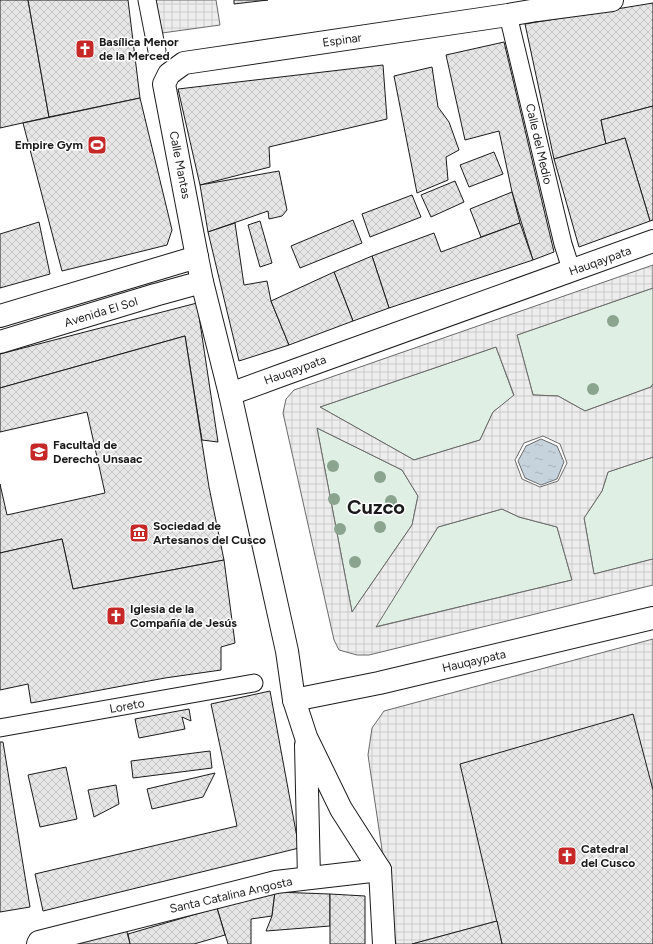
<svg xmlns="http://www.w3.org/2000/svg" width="653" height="944" font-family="Figtree,sans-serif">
<defs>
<pattern id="plaza-grid" width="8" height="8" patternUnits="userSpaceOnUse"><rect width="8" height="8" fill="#ededed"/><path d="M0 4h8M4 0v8" fill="none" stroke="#cbcbcb"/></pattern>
<pattern id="water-ripples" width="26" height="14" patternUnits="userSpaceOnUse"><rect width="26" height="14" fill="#c6d2dc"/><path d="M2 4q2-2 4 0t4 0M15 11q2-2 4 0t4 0" fill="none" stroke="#aab4bc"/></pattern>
<pattern id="building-cross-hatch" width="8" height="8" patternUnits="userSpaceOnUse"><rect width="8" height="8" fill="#e6e6e6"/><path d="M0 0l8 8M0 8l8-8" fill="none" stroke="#c5c5c5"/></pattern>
</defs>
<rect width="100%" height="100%" fill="#fff"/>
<g fill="#e0efe3" stroke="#6a6a6a">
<polygon points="653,288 653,384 651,387 585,411 558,396 533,395 517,335"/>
<polygon points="496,347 514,396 493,412 480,440 414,460 320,407"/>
<polygon points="317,428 402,470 418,496 412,525 352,612"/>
<polygon points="653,457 653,559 594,574 584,518 602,491 608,472"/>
<polygon points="502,509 519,517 557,527 572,580 375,627 438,527"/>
</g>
<g fill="url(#plaza-grid)" stroke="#6a6a6a" fill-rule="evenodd">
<polygon points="156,0 216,0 220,25 162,33"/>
<path d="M653 265V288L517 335 533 395 558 396 585 411 651 387 653 384V457L608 472 602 491 584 518 594 574 653 559V585L369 655H357L339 650 334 640 283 413 286 399 294 390ZM496 347 514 395 493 412 480 440 414 460 320 407ZM317 428 402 470 418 496 412 525 352 612ZM543 436 560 444 567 463 558 481 540 487 522 479 515 460 524 443ZM502 509 519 517 557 527 572 580 376 627 438 527Z"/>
<polygon points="653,639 653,790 497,921 412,944 396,944 368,755 372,728 384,711"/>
</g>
<polygon fill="url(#water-ripples)" stroke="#6a6a6a" points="541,439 557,446 564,462 557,479 541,485 525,478 518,461 526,446"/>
<g fill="url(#building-cross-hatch)" stroke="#1a1a1a">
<polygon points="0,0 28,0 49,117 0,128"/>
<polygon points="28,0 128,0 140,98 49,117"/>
<polygon points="234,0 268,0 234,4"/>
<polygon points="653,3 653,106 601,120 606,144 554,159 525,24"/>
<polygon points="504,42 554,252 533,260 512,192 499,131 465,140 446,55"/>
<polygon points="383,65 387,119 269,147 270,167 200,185 178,89"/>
<polygon points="432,67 438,107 449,122 459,150 446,157 448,180 417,193 394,76"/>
<polygon points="140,98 172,230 167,245 62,271 23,123"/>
<polygon points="653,106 653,220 650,221 625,138 606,144 601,120"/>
<polygon points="625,138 650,221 579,247 554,159"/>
<polygon points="494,152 503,174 469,187 460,165"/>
<polygon points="279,171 287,210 282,216 269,219 268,211 208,232 200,185"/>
<polygon points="455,181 464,202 431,217 421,195"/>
<polygon points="512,192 520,223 481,237 470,209"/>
<polygon points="412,195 421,217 370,237 362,214"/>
<polygon points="353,220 362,243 300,268 291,246"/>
<polygon points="260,221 272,263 260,267 248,225"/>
<polygon points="39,222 50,274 0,288 0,234"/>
<polygon points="235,223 244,285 267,281 271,301 289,345 239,361 208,232"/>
<polygon points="520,223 533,260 389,308 372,256 434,233 441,252"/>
<polygon points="372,256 389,308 353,321 334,272"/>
<polygon points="334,272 353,321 289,345 271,301"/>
<polygon points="197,303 218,442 202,440 185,336 0,388 0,354"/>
<polygon points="185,336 209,487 224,560 73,589 62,539 0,553 0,484 7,515 105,493 87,412 0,432 0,388"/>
<polygon points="62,539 73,589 224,560 235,643 221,647 221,670 165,678 31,703 28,684 0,690 0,553"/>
<polygon points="270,691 299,848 43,911 35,874 237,826 211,704"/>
<polygon points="189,709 191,721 182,717 185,729 139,738 135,719"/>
<polygon points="633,714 653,790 653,944 502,944 460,764"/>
<polygon points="0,742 3,742 30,907 0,912"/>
<polygon points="210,751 212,768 133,778 131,761"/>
<polygon points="66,767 77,819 40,827 28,775"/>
<polygon points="215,773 203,797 152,809 147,789"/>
<polygon points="116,785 119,804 94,817 88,790"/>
<polygon points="275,892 272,916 251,919 251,944 228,944 217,908"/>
<polygon points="275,892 330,894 330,926 266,931 272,916"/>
<polygon points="330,894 365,896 365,944 330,944"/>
<polygon points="217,908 225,935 194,944 130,944 128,934"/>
<polygon points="497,921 502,944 412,944"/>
<polygon points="126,928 130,944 64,944"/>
</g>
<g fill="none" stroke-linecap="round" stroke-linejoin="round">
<g stroke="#1a1a1a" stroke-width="19">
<g id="pedestrian">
<polyline points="147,0 157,51"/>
<polyline points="508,15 563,244 572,272"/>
<polyline points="0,728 254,683"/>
</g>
</g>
<g stroke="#1a1a1a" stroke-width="24">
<g id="minor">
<polyline points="197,257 164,84 169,74 184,63 508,15 537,10 612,0"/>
<polyline points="202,282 230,394 287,651 294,700 306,737 341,809 380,870"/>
<polyline points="230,394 282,375 653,241"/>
<polyline points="294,700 379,683 653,618"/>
<polyline points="306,745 309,878"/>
<polyline points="38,944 39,942 276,882 380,870 384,944"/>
</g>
</g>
<g stroke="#1a1a1a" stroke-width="24">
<polyline id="tertiary" points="0,316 197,257 202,282 155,295 0,342"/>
</g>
<use href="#pedestrian" stroke="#fff" stroke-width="17"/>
<use href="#minor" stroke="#fff" stroke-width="22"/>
<use href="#tertiary" stroke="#fff" stroke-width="22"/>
</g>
<g fill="#8aa48f">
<circle cx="613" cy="321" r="6"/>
<circle cx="593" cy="389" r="6"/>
<circle cx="333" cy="466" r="6"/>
<circle cx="380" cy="477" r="6"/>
<circle cx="334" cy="499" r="6"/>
<circle cx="391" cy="501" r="6"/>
<circle cx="380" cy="527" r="6"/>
<circle cx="340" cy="529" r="6"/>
<circle cx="355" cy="562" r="6"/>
</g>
<defs>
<g id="church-square" transform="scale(1)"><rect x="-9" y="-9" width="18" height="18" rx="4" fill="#c62828" stroke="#fff"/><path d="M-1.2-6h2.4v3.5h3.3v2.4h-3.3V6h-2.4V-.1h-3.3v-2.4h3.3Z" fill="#fff"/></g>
<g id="stadium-square" transform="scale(1)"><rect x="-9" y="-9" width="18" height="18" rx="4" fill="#c62828" stroke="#fff"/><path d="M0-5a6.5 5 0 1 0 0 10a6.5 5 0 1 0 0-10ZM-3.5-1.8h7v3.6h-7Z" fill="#fff"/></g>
<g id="university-square" transform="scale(1)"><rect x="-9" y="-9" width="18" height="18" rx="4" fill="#c62828" stroke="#fff"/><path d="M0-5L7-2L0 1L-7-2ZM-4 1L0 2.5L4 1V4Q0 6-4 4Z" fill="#fff"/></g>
<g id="museum-square" transform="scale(1)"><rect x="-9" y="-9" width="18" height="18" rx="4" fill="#c62828" stroke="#fff"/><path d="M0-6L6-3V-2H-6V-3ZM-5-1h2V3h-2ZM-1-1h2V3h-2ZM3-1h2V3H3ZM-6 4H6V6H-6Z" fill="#fff"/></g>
</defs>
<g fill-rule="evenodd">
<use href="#church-square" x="85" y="49"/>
<use href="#stadium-square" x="97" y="145"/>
<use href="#university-square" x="39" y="452"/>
<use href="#museum-square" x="139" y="533"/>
<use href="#church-square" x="116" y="616"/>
<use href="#church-square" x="567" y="856"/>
</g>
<g text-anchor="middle" stroke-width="3" stroke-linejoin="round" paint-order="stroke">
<g font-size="12" fill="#1a1a1a" stroke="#fff">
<text transform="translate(342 40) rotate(-8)" y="4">Espinar</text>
<text transform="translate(539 144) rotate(77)" y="4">Calle del Medio</text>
<text transform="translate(180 165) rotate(79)" y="4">Calle Mantas</text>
<text transform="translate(600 261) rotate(-20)" y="4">Hauqaypata</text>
<text transform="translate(101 312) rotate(-17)" y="4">Avenida El Sol</text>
<text transform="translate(295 370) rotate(-20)" y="4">Hauqaypata</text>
<text transform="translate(474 661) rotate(-13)" y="4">Hauqaypata</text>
<text transform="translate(127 706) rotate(-10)" y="4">Loreto</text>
<text transform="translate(231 895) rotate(-13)" y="4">Santa Catalina Angosta</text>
</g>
<g font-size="12" font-weight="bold" fill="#1a1a1a" stroke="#fff" text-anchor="start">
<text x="99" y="46">Basílica Menor<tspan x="99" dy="14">de la Merced</tspan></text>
<text x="83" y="149" text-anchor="end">Empire Gym</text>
<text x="53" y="449">Facultad de<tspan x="53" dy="14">Derecho Unsaac</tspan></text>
<text x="153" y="530">Sociedad de<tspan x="153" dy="14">Artesanos del Cusco</tspan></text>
<text x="130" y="613">Iglesia de la<tspan x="130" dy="14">Compañía de Jesús</tspan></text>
<text x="581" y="853">Catedral<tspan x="581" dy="14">del Cusco</tspan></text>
</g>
<g font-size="20" font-weight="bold" fill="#1a1a1a" stroke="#fff">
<text x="376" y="514">Cuzco</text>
</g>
</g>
</svg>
